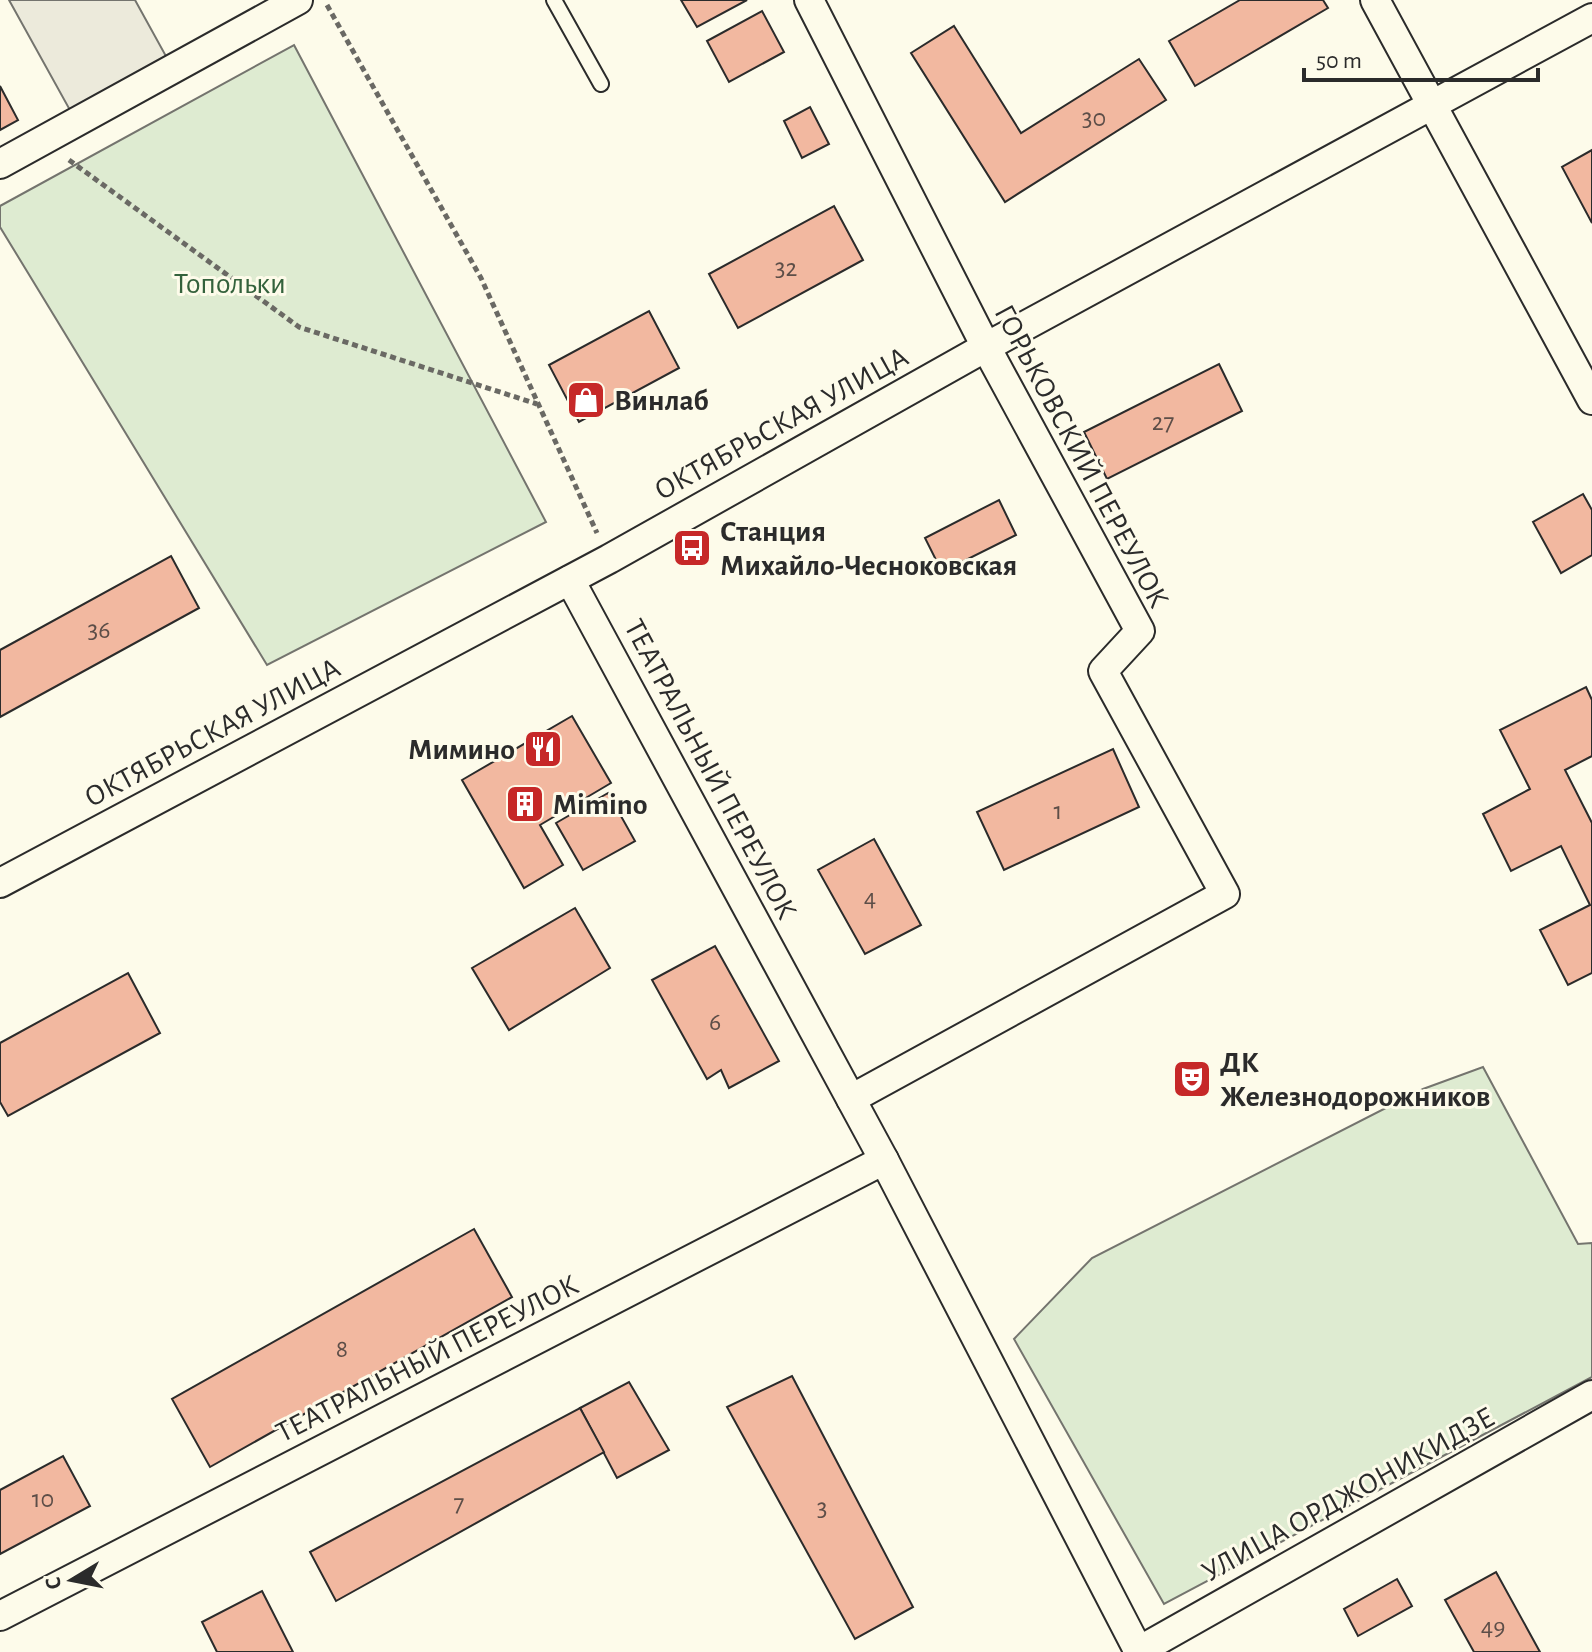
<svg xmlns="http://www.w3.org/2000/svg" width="1592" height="1652" font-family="'Alegreya Sans',sans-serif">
<rect width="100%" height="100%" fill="#fdfbea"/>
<g fill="#deebd1" stroke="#74746e" stroke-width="2">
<polygon points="294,45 546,522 267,665 0,227 0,206"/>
<polygon points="1483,1067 1578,1244 1592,1243 1592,1377 1164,1604 1014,1339 1092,1258 1423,1089"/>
</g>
<polygon fill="#eceadb" stroke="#74746e" stroke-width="2" points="9,0 135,0 167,58 71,112"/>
<g fill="#f2b8a0" stroke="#2b2b2b" stroke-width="2">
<polygon points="681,0 747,0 697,27"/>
<polygon points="1240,0 1323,0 1328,8 1195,86 1169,41"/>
<polygon points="762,11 784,52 729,82 707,41"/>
<polygon points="954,26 1021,133 1139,59 1166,100 1005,202 911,53"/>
<polygon points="0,86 18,120 0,130"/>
<polygon points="810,107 829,144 802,158 784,121"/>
<polygon points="1592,150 1592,223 1562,167"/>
<polygon points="834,206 863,260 738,328 709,274"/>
<polygon points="649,311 679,368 579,422 549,365"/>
<polygon points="1219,364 1242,411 1107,479 1084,432"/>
<polygon points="1583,494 1592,510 1592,555 1561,573 1533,522"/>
<polygon points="999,500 1016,535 942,572 925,538"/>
<polygon points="171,556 199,608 0,717 0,650"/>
<polygon points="1586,687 1592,700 1592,756 1565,770 1592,823 1592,973 1568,985 1540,930 1590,905 1561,846 1511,871 1483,814 1530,789 1500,730"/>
<polygon points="572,716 611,783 540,825 563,865 524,888 462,780"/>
<polygon points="1113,749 1139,807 1004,870 977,812"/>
<polygon points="608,793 635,841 583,870 556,823"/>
<polygon points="874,839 921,925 865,954 818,870"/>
<polygon points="575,908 610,968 509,1030 472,968"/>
<polygon points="715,946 779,1061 729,1088 721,1070 707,1079 652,980"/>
<polygon points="128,973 160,1033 8,1116 0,1102 0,1043"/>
<polygon points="474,1229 512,1297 210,1467 172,1399"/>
<polygon points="792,1376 913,1607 855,1639 727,1407"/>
<polygon points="629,1382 669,1450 617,1478 580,1408"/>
<polygon points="580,1408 604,1452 336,1601 310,1552"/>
<polygon points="63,1456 90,1506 0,1554 0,1490"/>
<polygon points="1496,1572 1540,1652 1474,1652 1445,1600"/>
<polygon points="1397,1579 1412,1606 1358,1636 1344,1609"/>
<polygon points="262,1591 293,1652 217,1652 202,1622"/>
</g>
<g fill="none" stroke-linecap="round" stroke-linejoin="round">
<g stroke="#2b2b2b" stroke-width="18">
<polyline id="service" points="554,0 601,84"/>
</g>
<g stroke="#2b2b2b" stroke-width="32">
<g id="minor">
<polyline points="809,0 986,347 1140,631 1103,671 1225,894 851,1099"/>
<polyline points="1375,0 1592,400"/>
<polyline points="0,164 298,0"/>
<polyline points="570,580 884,1160 1139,1652"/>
<polyline points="0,883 609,559 986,347 1592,18"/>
<polyline points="0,1616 884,1160"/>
<polyline points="1137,1652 1592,1395"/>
</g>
</g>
<g stroke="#6a6964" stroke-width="5" stroke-dasharray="6 4" stroke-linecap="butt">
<polyline points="327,5 481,278 597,533"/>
<polyline points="69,160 299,327 537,404"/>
</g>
<use href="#service" stroke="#fdfbea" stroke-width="14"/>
<use href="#minor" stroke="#fdfbea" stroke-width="28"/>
</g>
<defs>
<g id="shop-square" transform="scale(2)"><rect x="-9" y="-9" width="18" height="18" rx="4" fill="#c62828" stroke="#fdfbea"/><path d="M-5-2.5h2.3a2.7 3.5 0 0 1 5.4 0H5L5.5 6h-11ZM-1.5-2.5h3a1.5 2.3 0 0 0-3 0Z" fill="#fff"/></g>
<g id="bus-square" transform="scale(2)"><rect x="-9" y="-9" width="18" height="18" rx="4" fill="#c62828" stroke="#fdfbea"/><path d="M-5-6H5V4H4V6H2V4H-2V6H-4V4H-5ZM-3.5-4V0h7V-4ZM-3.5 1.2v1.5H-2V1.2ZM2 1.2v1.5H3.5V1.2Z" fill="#fff"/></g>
<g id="restaurant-square" transform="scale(2)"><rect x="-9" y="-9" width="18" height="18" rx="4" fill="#c62828" stroke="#fdfbea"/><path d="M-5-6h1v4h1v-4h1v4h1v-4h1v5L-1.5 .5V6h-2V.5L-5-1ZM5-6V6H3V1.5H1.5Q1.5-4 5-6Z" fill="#fff"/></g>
<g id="building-square" transform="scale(2)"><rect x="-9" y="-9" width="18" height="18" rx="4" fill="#c62828" stroke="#fdfbea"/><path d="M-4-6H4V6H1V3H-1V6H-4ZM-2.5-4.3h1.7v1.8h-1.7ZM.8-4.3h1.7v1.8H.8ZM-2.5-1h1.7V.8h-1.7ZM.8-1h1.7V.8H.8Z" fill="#fff"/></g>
<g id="theatre-square" transform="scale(2)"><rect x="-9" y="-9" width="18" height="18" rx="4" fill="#c62828" stroke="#fdfbea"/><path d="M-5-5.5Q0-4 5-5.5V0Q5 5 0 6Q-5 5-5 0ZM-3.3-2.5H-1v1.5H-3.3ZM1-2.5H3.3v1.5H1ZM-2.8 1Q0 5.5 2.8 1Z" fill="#fff"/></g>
</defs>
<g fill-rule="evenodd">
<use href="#shop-square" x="586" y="400"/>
<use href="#bus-square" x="692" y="548"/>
<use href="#restaurant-square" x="543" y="749"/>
<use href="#building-square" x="525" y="804"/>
<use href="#theatre-square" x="1192" y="1079"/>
</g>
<g text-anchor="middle" stroke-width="6" stroke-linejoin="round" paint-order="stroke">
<g font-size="26" fill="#5d4e48">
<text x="1094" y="126">30</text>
<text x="786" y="276">32</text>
<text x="1163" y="430">27</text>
<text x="99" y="638">36</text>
<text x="1058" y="819">1</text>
<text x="870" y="906">4</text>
<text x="715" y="1030">6</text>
<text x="342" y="1357">8</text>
<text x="43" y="1507">10</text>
<text x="459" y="1511">7</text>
<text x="822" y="1516">3</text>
<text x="1493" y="1635">49</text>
</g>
<g font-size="30" fill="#34623c" stroke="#fdfbea">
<text x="230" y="293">Топольки</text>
</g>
<g font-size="30" font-weight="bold" fill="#2b2b2b" stroke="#fdfbea" text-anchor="start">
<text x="614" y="410">Винлаб</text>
<text x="720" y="541">Станция<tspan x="720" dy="34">Михайло-Чесноковская</tspan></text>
<text x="515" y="759" text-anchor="end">Мимино</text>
<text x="553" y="814">Mimino</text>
<text x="1220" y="1072">ДК<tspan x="1220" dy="34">Железнодорожников</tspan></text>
</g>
<g font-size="30" fill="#2b2b2b" stroke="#fdfbea">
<text transform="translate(781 423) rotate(-29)" y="10">ОКТЯБРЬСКАЯ УЛИЦА</text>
<text transform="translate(1082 456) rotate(62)" y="10">ГОРЬКОВСКИЙ ПЕРЕУЛОК</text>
<text transform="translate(212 732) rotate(-28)" y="10">ОКТЯБРЬСКАЯ УЛИЦА</text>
<text transform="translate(711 769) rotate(62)" y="10">ТЕАТРАЛЬНЫЙ ПЕРЕУЛОК</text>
<text transform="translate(427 1358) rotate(-27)" y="10">ТЕАТРАЛЬНЫЙ ПЕРЕУЛОК</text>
<text transform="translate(1348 1494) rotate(-29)" y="10">УЛИЦА ОРДЖОНИКИДЗЕ</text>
</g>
</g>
<g transform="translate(72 1580) rotate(260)" stroke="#fdfbea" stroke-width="6" paint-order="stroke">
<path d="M0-6L14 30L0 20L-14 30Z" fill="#2b2b2b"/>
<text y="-12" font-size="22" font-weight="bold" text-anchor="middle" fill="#2b2b2b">С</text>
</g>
<path d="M1304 68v12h234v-12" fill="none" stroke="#2b2b2b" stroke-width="4"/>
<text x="1316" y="68" font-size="24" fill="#2b2b2b" stroke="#fdfbea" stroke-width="6" paint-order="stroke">50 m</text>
</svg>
